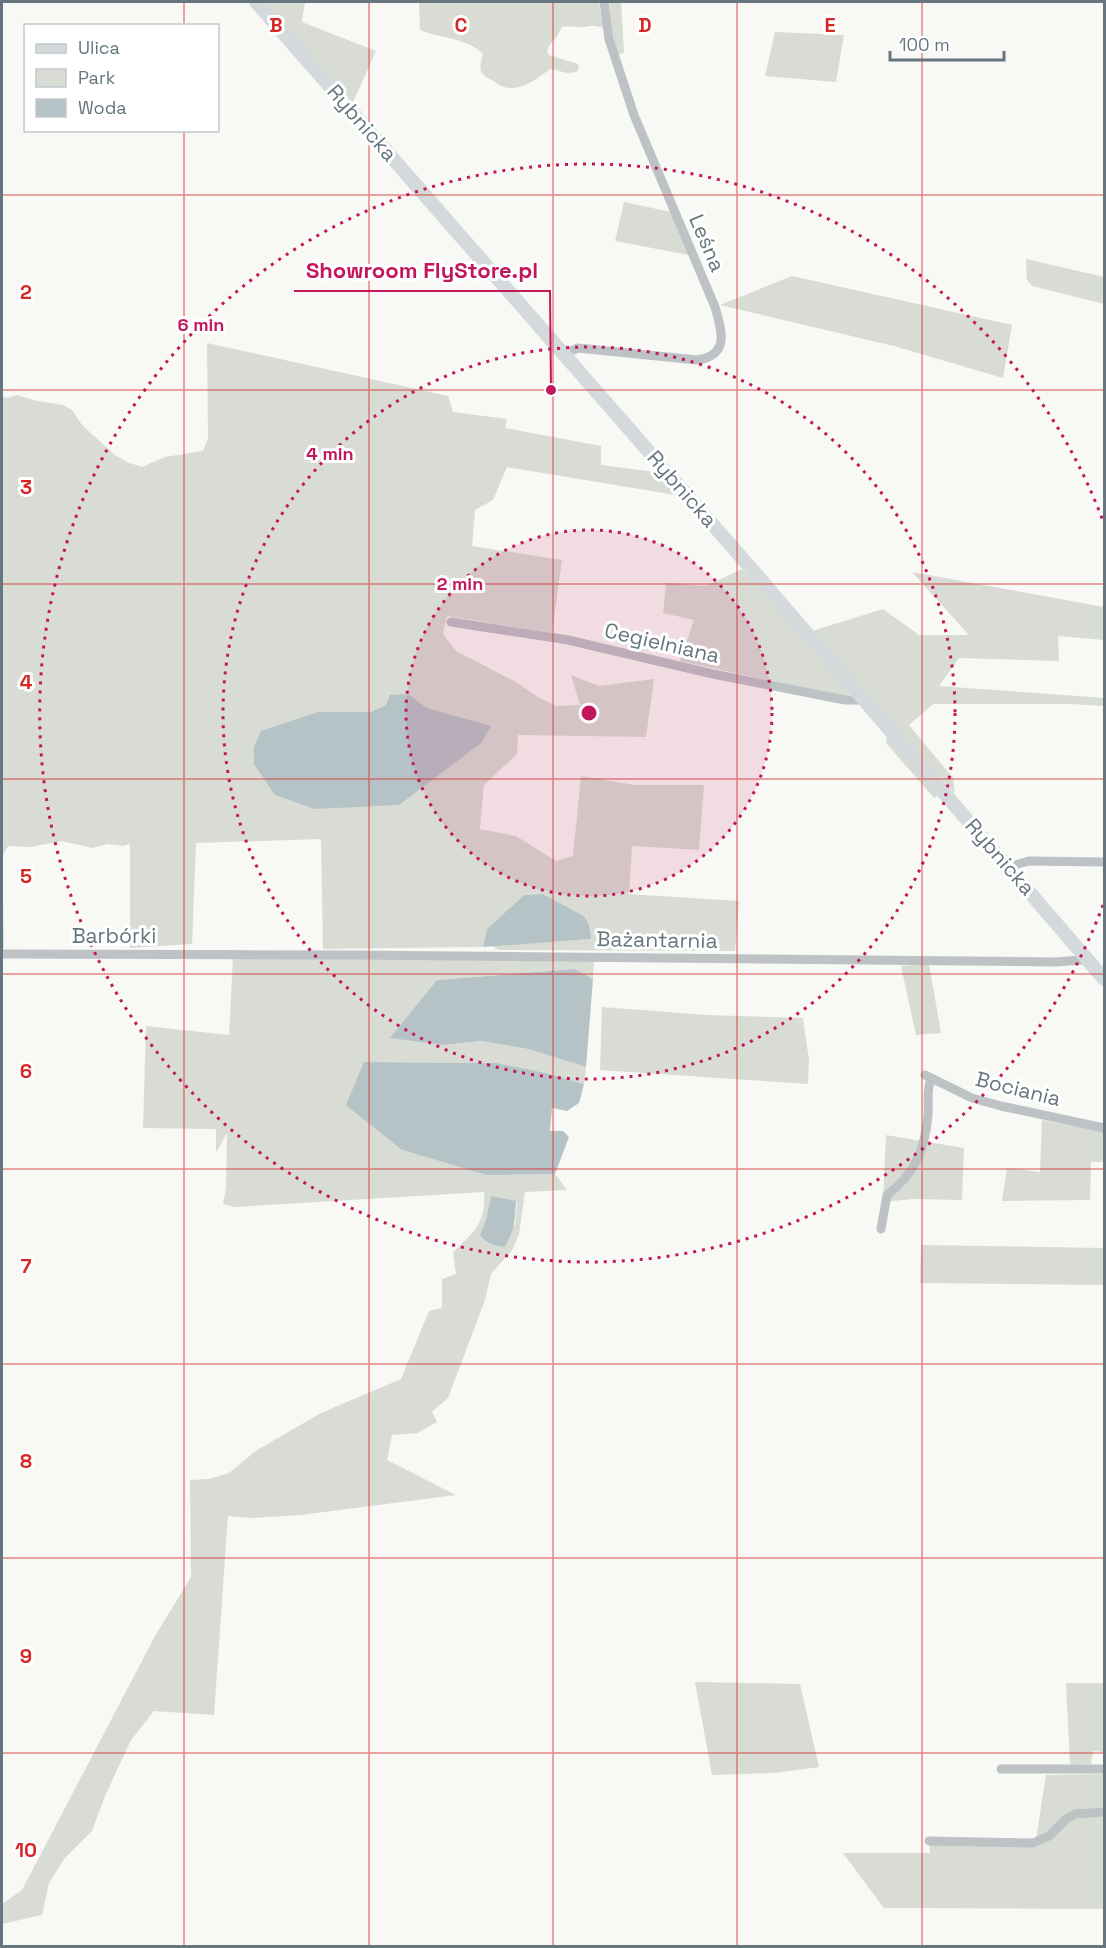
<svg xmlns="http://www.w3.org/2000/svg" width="1106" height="1948" font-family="'Space Grotesk',sans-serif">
<rect width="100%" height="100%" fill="#f8f8f5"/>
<g fill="#d8dcd5" fill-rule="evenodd">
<polygon points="266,2 305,2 302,22 376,51 353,102 279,20"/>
<path d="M419 2H599L603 28C594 25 592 26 583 27 576 28 570 25 562 27L556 38 550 44 547 51 549 55 578 64 579 68 577 72 568 73 550 69C538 78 521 92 504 87 499 86 496 82 492 80 478 74 479 68 483 54 466 37 441 39 420 30Z"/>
<polygon points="609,2 621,2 624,53 617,55 610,19"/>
<polygon points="775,32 844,35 836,82 765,76"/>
<polygon points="624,202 671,212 689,255 615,241"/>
<polygon points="1026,259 1104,277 1104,304 1032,286 1027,280"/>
<polygon points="792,276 1012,325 1003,378 894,346 720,305"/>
<path d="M207 343 448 396 453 412 507 419 505 428 601 446V465L662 473 682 496 507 467 493 500 475 510 472 546 562 560 552 633 447 616 443 634 456 651 516 682 538 697 556 706 580 705 571 675 599 686 654 679 646 737 518 735 517 754 484 785 480 829 516 836 556 861 573 856 581 776 635 785H704L699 850 632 846 629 894 739 901 735 951 499 950 492 946 591 939 584 916 543 894 524 895 487 929 483 947 323 949 321 839 196 843 192 944 130 948V844L123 846 108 844 93 848 61 841 31 847 8 846 2 857 4 948H2V396L7 398 17 395 37 401 63 405 72 410 82 425 115 455 127 462 142 467 165 457 203 451 208 438ZM411 696 427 708 490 727 318 712H371Z"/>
<polygon points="742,569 851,693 846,697 680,661 694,620 663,613 666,583 706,586"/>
<polygon points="912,572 1104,607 1104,640 1058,636 1059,661 959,658 939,686 1104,698 1104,706 1072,704 933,704 909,725 953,778 955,794 868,698 812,631 883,609 919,635 969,635"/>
<polygon points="887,733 940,794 934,798 886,743"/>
<path d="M233 958 594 961 593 979 575 969 437 980 444 1045 482 1041 528 1049 586 1067 584 1084 546 1073 497 1063 364 1062 402 1150 486 1175 555 1174 567 1190 525 1192 519 1235 512 1250 491 1274 485 1300 448 1398 432 1412 437 1422 417 1433 392 1435 387 1460 456 1495 301 1515 253 1518 228 1516 214 1715 154 1711 131 1740 105 1796 92 1831 64 1859 49 1883 42 1915 2 1924V1904L22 1890 155 1636 191 1577 190 1480 209 1479 229 1473 257 1450 321 1413 401 1379 429 1311 442 1308V1279L456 1274 453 1252C474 1232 486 1223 484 1192L234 1207 223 1204 226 1188 227 1133 216 1153V1129L143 1128 146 1026 229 1035ZM491 1196 517 1202 515 1225 480 1235 486 1219Z"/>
<polygon points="929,964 941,1033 916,1035 901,966"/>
<polygon points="602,1007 706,1015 803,1018 809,1060 808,1084 600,1070"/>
<polygon points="1042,1120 1104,1132 1104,1162 1091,1162 1090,1200 1002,1201 1007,1168 1040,1172"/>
<polygon points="886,1135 964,1148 962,1200 914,1199 883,1202"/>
<polygon points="921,1245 1104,1248 1104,1285 920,1283"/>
<polygon points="695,1682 800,1684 819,1767 775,1773 712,1775"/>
<polygon points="1066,1683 1104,1683 1104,1752 1093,1751 1091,1764 1070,1765"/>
<polygon points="1104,1774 1104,1909 884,1908 843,1853 930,1853 929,1841 1036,1839 1046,1775"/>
</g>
<g fill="#b6c3c6">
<polygon points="403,694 411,696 427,708 491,726 481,743 399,805 315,809 275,795 254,764 254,747 261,731 318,712 371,712 386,705 390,695"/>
<polygon points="543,894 584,916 589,925 591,939 483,947 487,929 524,895"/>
<polygon points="575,969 593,979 586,1067 528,1049 482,1041 444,1045 390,1038 437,980"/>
<polygon points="364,1062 497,1063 546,1073 584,1084 579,1103 567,1111 552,1108 550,1131 563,1131 569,1137 555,1174 486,1175 402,1150 346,1105"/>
<path d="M491 1196 516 1201C515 1218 515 1232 504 1247 493 1245 486 1243 480 1235L486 1219Z"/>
</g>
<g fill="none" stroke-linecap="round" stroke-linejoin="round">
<g stroke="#bdc2c5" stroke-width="9">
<path d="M564 354 578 348 697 360C730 355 722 331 715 307L634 115 609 39 604 2"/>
<polyline points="451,622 568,640 713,674 845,700 864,700"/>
<polyline points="1010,869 1018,864 1029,861 1104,862"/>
<polyline points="2,954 350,955 1056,962 1081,960 1086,957"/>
<polyline points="925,1075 972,1098 1001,1106 1104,1128"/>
<path d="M881 1229 887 1195C915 1174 925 1149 928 1115 929 1099 926 1094 931 1078"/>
<polyline points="1001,1769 1104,1769"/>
<polyline points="929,1841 1033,1843 1049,1836 1066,1819 1075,1814 1104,1812"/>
</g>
<polyline stroke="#d4d9db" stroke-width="14" points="256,2 755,573 1104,979"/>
</g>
<path fill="none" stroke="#d62828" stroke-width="1.5" stroke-opacity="0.55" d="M184 2V26M369 2V1946M553 2V1946M737 2V1946M922 2V1946M184 130V1946M2 195H1104M2 390H1104M2 584H1104M2 779H1104M2 974H1104M2 1169H1104M2 1364H1104M2 1558H1104M2 1753H1104"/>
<circle cx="589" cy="713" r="183" fill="#c2185b" fill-opacity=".12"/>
<g fill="none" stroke="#c2185b" stroke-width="3" stroke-dasharray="3 6">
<circle cx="589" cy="713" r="183"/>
<circle cx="589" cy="713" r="366"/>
<path d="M1103 905A549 549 0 1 1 1103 521"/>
</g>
<g text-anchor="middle" stroke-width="6" stroke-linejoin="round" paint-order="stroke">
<g font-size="21" fill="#65767e" stroke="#fff">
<text transform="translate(362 123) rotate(49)" y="7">Rybnicka</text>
<text transform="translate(707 243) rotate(67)" y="7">Leśna</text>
<text transform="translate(682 489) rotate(49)" y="7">Rybnicka</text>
<text transform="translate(662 643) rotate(13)" y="7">Cegielniana</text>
<text transform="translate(1000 857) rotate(49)" y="7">Rybnicka</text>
<text x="114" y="943">Barbórki</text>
<text transform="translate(657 940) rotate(1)" y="7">Bażantarnia</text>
<text transform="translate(1018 1089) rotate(14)" y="7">Bociania</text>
</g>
</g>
<g font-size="20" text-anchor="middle" font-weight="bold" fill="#d62828" stroke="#fff" stroke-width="6" stroke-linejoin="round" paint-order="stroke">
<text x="276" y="32">B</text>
<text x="461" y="32">C</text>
<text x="645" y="32">D</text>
<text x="830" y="32">E</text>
<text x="26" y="299">2</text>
<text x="26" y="494">3</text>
<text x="26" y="689">4</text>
<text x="26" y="883">5</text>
<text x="26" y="1078">6</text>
<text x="26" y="1273">7</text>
<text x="26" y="1468">8</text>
<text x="26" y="1663">9</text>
<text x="26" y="1857">10</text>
</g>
<circle cx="589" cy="713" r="9" fill="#c2185b" stroke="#fff" stroke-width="3"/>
<g font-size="18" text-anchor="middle" font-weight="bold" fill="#c2185b" stroke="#fff" stroke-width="6" stroke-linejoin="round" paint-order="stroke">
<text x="201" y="331">6 min</text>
<text x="330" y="460">4 min</text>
<text x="460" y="590">2 min</text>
</g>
<path fill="none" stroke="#c2185b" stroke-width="2" d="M551 390L550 291H294"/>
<circle fill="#c2185b" stroke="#fff" stroke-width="2" cx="551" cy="390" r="6"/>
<g font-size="22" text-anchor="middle" font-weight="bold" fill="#c2185b" stroke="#fff" stroke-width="6" stroke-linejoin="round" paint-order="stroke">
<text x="422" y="278">Showroom FlyStore.pl</text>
</g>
<rect width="1106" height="1948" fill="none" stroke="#65767e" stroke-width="6"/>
<rect x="24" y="24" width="195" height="108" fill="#ffffff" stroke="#c1c8cb" stroke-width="1.5"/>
<rect x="36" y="44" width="30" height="9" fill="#d4d9db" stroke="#c1c8cb" stroke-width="1.5"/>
<text x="78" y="54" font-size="18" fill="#65767e">Ulica</text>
<rect x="36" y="69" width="30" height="18" fill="#d8dcd5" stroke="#c1c8cb" stroke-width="1.5"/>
<text x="78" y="84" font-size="18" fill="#65767e">Park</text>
<rect x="36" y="99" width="30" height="18" fill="#b6c3c6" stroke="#c1c8cb" stroke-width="1.5"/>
<text x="78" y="114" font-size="18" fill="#65767e">Woda</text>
<path d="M890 51v9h114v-9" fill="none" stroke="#65767e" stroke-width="3"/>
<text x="899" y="51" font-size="18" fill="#65767e" stroke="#ffffff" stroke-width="4.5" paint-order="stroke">100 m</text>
</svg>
